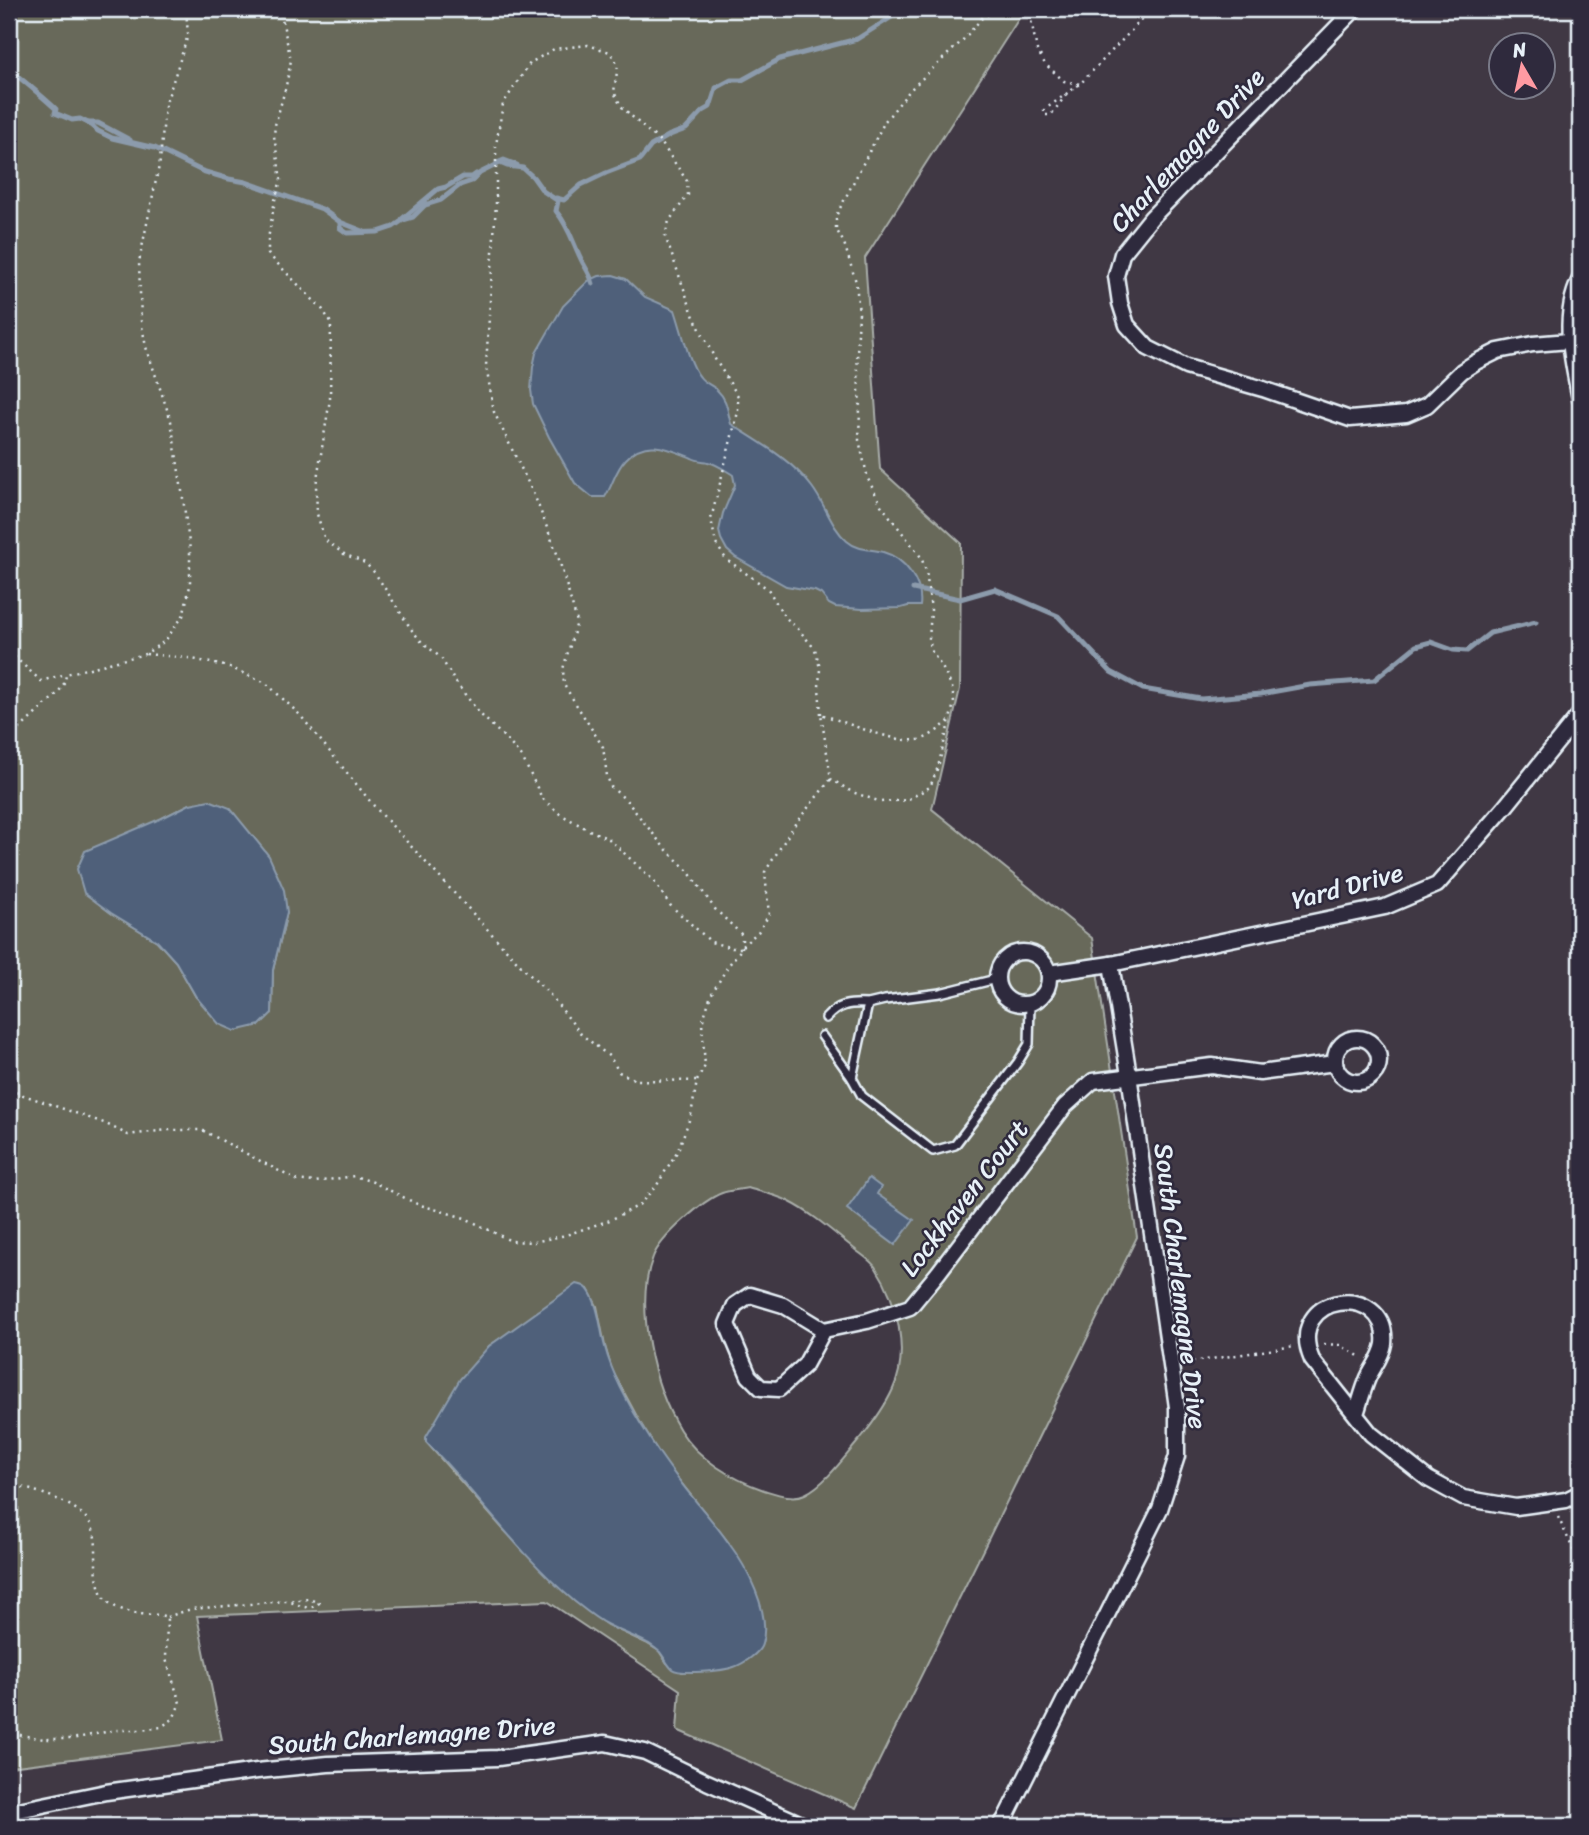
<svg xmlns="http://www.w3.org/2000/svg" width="1589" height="1835" font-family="Sriracha,sans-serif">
<rect width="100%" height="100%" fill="#403844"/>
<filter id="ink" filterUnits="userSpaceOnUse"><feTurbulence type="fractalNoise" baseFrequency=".0143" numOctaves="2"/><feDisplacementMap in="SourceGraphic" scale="14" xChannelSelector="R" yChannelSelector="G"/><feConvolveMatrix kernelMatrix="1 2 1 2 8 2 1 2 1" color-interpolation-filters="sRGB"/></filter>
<g filter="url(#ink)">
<path fill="#68695a" stroke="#a8ada9" stroke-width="2" fill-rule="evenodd" d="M9 9H1025L865 258 880 469 961 543 960 689 932 809 1092 938 1137 1237 856 1808 677 1730 680 1690 547 1601 197 1616 222 1740 9 1767ZM190 804 287 912 273 970 272 1013 196 997 176 962 157 941 111 913 85 893 162 818ZM748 1188C761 1192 776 1195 788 1201 812 1213 832 1231 852 1247 860 1254 871 1260 876 1268 897 1300 910 1353 893 1389 885 1407 873 1423 861 1438 846 1455 826 1484 805 1494 793 1500 777 1494 764 1490 732 1479 698 1459 680 1430 653 1386 634 1305 653 1257 660 1238 703 1200 722 1193 730 1190 739 1190 748 1188ZM588 1289 597 1306 605 1346 612 1370 641 1424 663 1460 729 1543 712 1671 697 1670 682 1672 667 1663 659 1651 646 1643 607 1625 573 1600 503 1529 426 1442 489 1346 513 1330Z"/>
<g fill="#4f617a" stroke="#8c9bac" stroke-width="2">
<path d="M613 275 626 279 645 297 675 310C681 327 689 364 700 377 704 383 712 385 717 390 728 400 727 411 731 424 759 442 792 460 812 487 825 504 831 527 847 541 857 550 871 549 883 552 905 558 923 583 920 606H908L901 608 862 609 835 607 829 604 821 594 815 591 786 586 735 557 727 550 721 539 719 531 723 513 735 485 733 475C725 470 717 464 708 462 703 461 697 461 692 458 669 449 646 437 626 459 615 470 613 485 605 497H592L575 483 549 437 533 404 531 390 533 367 536 353 563 306 588 281 599 276Z"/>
<polygon points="209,800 230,808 269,856 284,890 287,912 273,970 272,1013 260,1025 235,1031 219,1024 196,997 176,962 157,941 111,913 84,893 77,869 85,851 162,818 190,804"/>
<polygon points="869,1178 881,1187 877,1194 914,1220 895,1245 847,1209"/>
<path d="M576 1284C585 1285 588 1288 592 1296 600 1312 600 1329 605 1347 613 1378 631 1409 649 1437 660 1455 672 1471 685 1488 699 1506 715 1523 728 1542 746 1566 772 1613 762 1644 760 1653 743 1664 734 1667 724 1671 680 1675 672 1669 667 1664 664 1657 660 1652 656 1649 651 1645 647 1643 634 1636 621 1632 608 1625 596 1619 584 1609 574 1601 518 1554 477 1493 426 1442V1437L460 1379 489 1346Z"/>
</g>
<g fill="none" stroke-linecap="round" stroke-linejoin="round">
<g stroke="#8c9bac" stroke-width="5">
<path d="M9 69C25 82 41 95 56 109L55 113 72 120 80 119 88 123 98 131 112 138 155 148 202 171 229 179 246 182 322 209 340 222 363 231"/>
<polyline points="88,123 98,123 130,140"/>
<polyline points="497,163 504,160 517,165"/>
<polyline points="556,198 564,200 581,185 606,173 640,160 651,146 670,135 686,129 703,111 710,107 716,88 731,80 742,80 780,59 857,39 898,13 935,9"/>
<polyline points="402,219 438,189 446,187 463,177 472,177 476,174"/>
<path d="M340 222V228L347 233 378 232 393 227 403 220 413 217 425 205 441 200 460 185 472 181 480 173 500 163 507 166 523 168 533 177 543 191 558 201 556 211C570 228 573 244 583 263 587 270 591 276 593 284"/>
<polyline points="913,589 960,599 995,589 1058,616 1111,672 1143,689 1201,699 1261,694 1310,685 1374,680 1416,646 1431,642 1453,650 1467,651 1490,633 1536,622"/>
</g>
<g stroke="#e8f1f8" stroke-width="12">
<g id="lane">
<polyline points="996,979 940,993 885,1000 868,1004 852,1078 862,1096 933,1151 955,1145 1018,1062 1029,1044 1030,1004"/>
<path d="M826 1018C839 1004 849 1003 868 1004"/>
<polyline points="822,1036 852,1078"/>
</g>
</g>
<g stroke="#e8f1f8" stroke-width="19">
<g id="street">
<polyline points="1355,9 1151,218 1122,254 1116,276 1120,303 1127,325 1148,348 1186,367 1263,389 1350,419 1406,414 1427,405 1462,371 1476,362 1498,351 1533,344 1569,341"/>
<path d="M1580 279C1561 317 1572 359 1580 399"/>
<circle cx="1023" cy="978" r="26"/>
<polyline points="1049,973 1111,964 1385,907 1437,885 1505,807 1580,714"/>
<circle cx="1357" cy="1060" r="22"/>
<polyline points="824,1330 805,1365 779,1389 761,1388 749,1376 727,1324 735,1305 750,1295 783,1305 824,1330 867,1321 910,1307 938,1273 1065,1106 1093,1081 1212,1066 1260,1073 1335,1063"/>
<path d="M1356 1414C1360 1402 1363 1390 1368 1378 1373 1367 1382 1357 1384 1344 1390 1281 1283 1292 1312 1360L1371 1434 1428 1479 1463 1498 1516 1507 1566 1500 1580 1493"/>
<polyline points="9,1812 106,1792 257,1771 328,1764 498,1758 605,1743 645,1752 707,1782 806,1826"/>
<polyline points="1000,1826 1005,1819 1160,1509 1177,1456 1177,1407 1129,1075 1111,964"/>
</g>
</g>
<g stroke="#e8f1f8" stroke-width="2.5" stroke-dasharray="2 5" stroke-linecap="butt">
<polyline points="1027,9 1029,10 1037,50 1045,64 1064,81 1080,84"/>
<polyline points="1066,95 1051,115 1045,115 1044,110 1080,84 1152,9"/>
<polyline points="9,652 41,681 66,674"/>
<polyline points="146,654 188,658 229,667 266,683 300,715 374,806 524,969 552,997 581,1034 610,1057 619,1072 636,1080 697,1081"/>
<path d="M949 721C940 728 929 739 917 740 895 743 844 722 821 714L831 779 852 792 881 802 907 800 930 787 938 767 954 703 952 687 943 669 932 652 929 639 931 610 926 571 921 557 881 505 868 479 859 440 860 408 857 353 859 313 856 282 844 243 836 229V216L885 121 911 89 962 41 982 18 998 9"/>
<polyline points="9,739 58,693 65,682 66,674 145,654 165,641 183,616 190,586 190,550 182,491 171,421 146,347 141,321 139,262 160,161 165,106 188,35 186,9"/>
<polyline points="742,946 758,932 769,915 765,872 795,824 831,779"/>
<polyline points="742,948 742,935 715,909 688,871 663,846 626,800 611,787 607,776 603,747 564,685 563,669 577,622 558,556 535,497 494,412 486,366 496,203 496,145 503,104 530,63 554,49 588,45 610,52 618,65 614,92 621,106 644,128 660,141 687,181 688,195 669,221 665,236 694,317 715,359 738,396 738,412 711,519 716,544 726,559 768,589 784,616 799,630 815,649 820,668 819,688 821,714"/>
<polyline points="9,1090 104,1123 128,1135 167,1130 202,1130 296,1180 315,1182 354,1176 373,1182 417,1204 465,1218 511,1241 534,1242 566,1235 610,1220 638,1206 657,1185 678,1150 691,1115 697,1081 705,1066 702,1023 711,995 728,966 742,948 732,948 711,942 670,905 653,880 609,839 587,829 560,814 542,798 522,757 505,738 480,714 454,680 441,658 421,641 411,629 375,573 365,563 344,554 325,540 317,514 316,485 330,399 331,323 323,310 268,254 268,239 275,200 281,180 274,136 275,125 286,86 291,60 281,15 281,9"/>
<polyline points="1324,1344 1340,1345 1362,1358"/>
<polyline points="1186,1363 1294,1346"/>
<path d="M9 1484C33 1490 81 1502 92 1527 97 1538 96 1554 96 1565 97 1576 98 1591 106 1600 113 1608 130 1613 141 1614 151 1616 156 1613 167 1617L166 1659 180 1703 173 1719 161 1727 141 1730H115L72 1739H44L9 1733"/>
<polyline points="1558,1517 1580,1564"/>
<path d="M167 1617 191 1609 309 1599 319 1603C310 1612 299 1605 288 1601"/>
</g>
<use href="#lane" stroke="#2f2a3d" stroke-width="7"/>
<use href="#street" stroke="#2f2a3d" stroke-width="14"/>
</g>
</g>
<g text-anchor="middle" stroke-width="5" stroke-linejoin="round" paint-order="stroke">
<g font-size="26" fill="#e8f1f8" stroke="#2f2a3d">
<text transform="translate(1187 150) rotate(-47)" y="9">Charlemagne Drive</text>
<text transform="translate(1347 886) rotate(-15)" y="9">Yard Drive</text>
<text transform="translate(964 1198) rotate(-52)" y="9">Lockhaven Court</text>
<text transform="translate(1181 1286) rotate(83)" y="9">South Charlemagne Drive</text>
<text transform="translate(412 1735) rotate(-4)" y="9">South Charlemagne Drive</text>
</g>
</g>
<rect width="1589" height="1835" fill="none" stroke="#2f2a3d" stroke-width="35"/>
<rect x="18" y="18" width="1554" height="1800" fill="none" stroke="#e8f1f8" stroke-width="2.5" filter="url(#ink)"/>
<g transform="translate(1522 66) rotate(351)"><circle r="33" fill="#2f2a3d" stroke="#797a88" stroke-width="2"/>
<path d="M0-5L12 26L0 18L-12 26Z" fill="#ff9aa2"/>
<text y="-10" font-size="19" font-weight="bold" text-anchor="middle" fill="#e8f1f8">N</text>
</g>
</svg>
